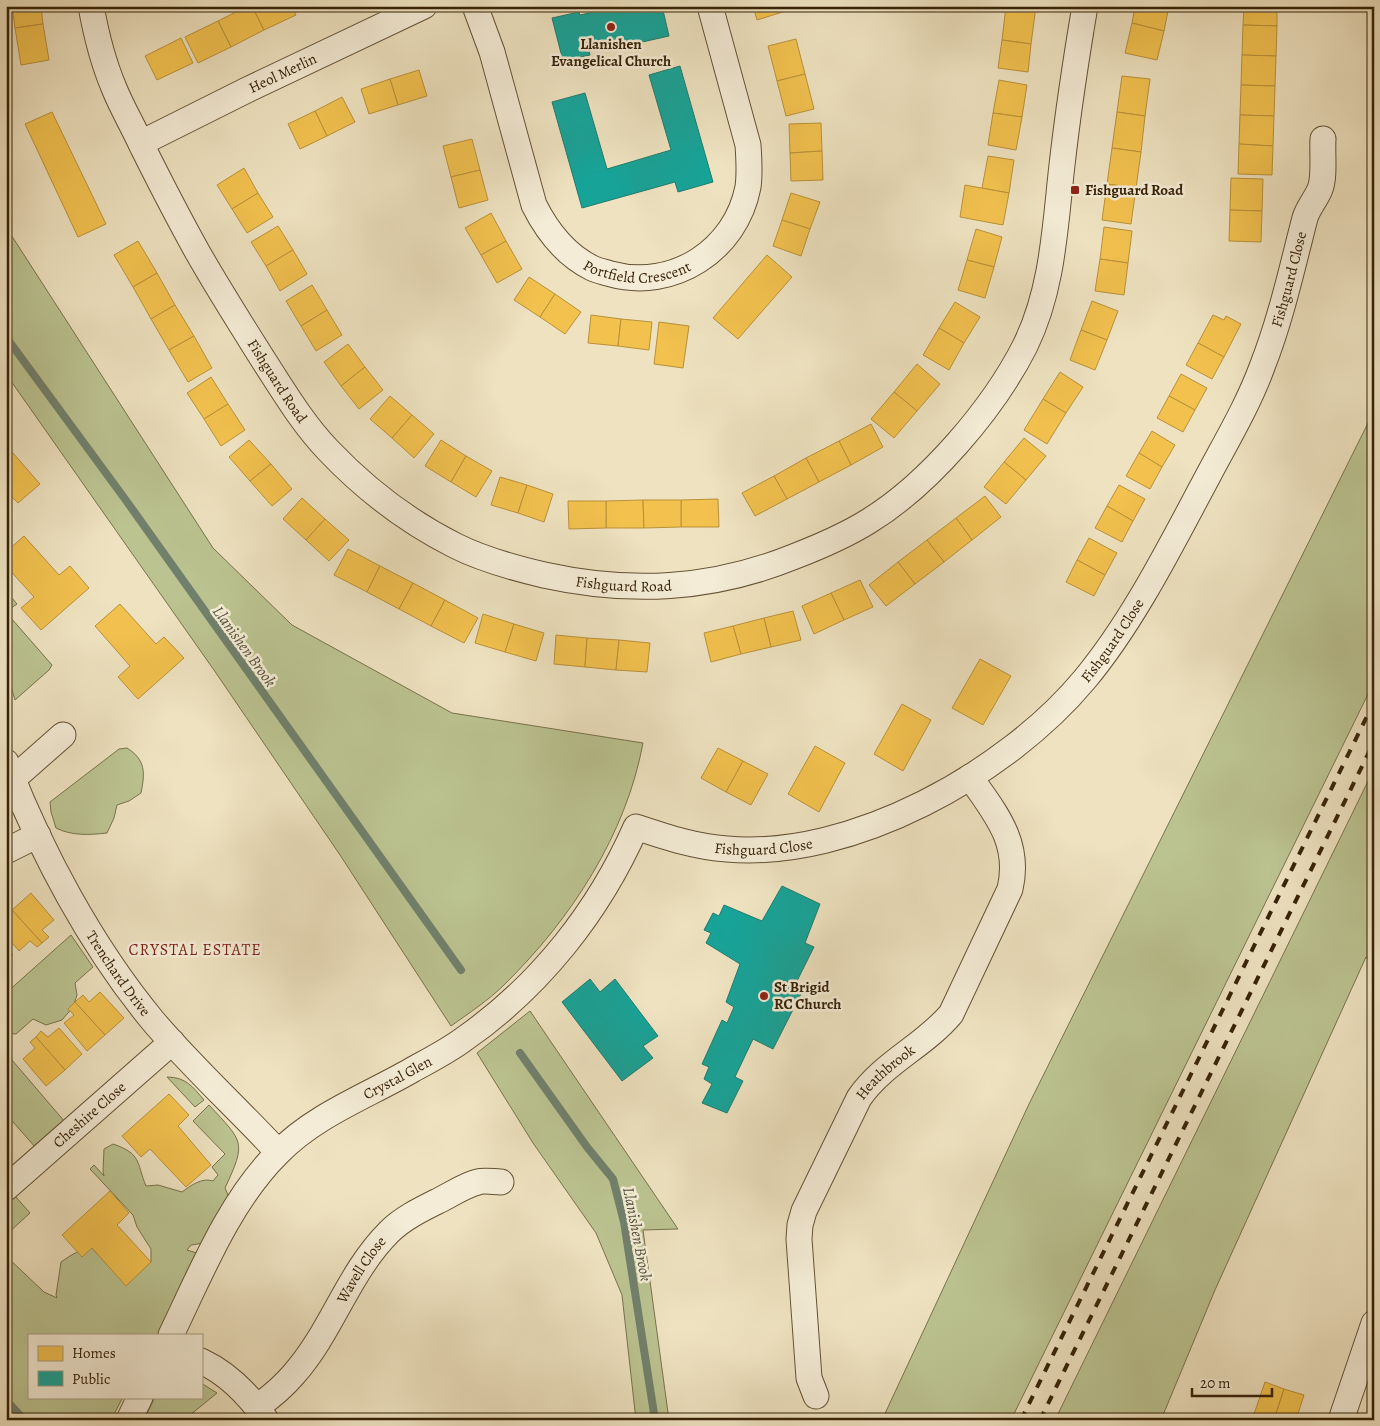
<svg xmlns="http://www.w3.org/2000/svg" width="1380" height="1426" font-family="Alegreya,serif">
<rect width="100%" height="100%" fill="#eee2c0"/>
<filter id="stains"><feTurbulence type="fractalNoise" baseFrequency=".004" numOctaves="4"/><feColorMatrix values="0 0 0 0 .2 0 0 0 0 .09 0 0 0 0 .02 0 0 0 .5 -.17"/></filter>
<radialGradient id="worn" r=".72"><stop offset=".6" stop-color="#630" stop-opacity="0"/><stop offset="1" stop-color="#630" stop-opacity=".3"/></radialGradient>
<g fill="#bbc391" stroke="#78724c">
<path d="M6 227 213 548 292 625 452 713 643 743C626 835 571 919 505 984 489 1000 469 1013 451 1026L340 855 216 673 6 374Z"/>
<polygon points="1374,411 1374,682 1011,1420 882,1420 1029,1104"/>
<polygon points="6,591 17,604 8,610 6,610"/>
<polygon points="11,618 52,665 49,670 15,700 11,686 6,684 6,622"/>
<path d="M127 748C146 760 145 773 141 793L129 801 117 805 114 818 107 833C89 835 72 836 56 828L51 812 50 802 119 749Z"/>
<polygon points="1374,769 1374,964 1366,957 1215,1290 1161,1420 1055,1420"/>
<polygon points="71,935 93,967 75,983 77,995 73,1007 62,1020 46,1025 33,1019 16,1034 6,1033 6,993"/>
<polygon points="530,1011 678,1229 643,1230 669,1420 636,1420 622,1295 596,1233 533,1143 477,1053"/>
<polygon points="6,1053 65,1122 36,1148 6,1114"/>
<path d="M167 1077C186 1077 193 1087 204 1100L195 1107Z"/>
<path d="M209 1105C243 1142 247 1141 225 1188L230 1200 210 1242 191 1245 187 1250 200 1254 163 1335H29V1397H123L111 1420H6V1256L44 1292 57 1298 56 1295 61 1262C71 1255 80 1249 92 1248L126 1285 151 1262V1249L137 1227 133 1215 90 1169 94 1165 104 1176 103 1172 104 1149 113 1144C142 1154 136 1162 146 1186L158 1185 182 1192C190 1186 202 1177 213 1181L218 1175 212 1167 225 1154 193 1121Z"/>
<polygon points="15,1196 30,1213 6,1235 6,1204"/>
<polygon points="201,1383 217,1393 184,1420 144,1420 155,1397 201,1397"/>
</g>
<g fill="#f2c14e" stroke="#ba9139">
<polygon points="12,6 41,6 43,24 15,28"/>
<polygon points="248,6 252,6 264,30 231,47 218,21"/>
<polygon points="252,6 292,6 296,15 264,30"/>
<polygon points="753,6 784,6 786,11 757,20"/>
<polygon points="1006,6 1036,6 1031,44 1002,40"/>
<polygon points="1135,6 1169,6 1164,31 1132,23"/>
<polygon points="1244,6 1277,6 1277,26 1243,25"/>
<polygon points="218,21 231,47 198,63 185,37"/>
<polygon points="1132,23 1164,31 1157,60 1125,53"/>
<polygon points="43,24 49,60 21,65 15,28"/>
<polygon points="1243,25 1277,26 1276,56 1242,55"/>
<polygon points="181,38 193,63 157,80 145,56"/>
<polygon points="796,39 805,74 777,81 768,46"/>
<polygon points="1002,40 1031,44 1028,72 998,68"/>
<polygon points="1242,55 1276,56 1275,86 1241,85"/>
<polygon points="419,70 427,96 398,105 390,79"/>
<polygon points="805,74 814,109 786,116 777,81"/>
<polygon points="1122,76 1150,79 1145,116 1117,112"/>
<polygon points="390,79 398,105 369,114 361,89"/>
<polygon points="999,80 1027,85 1022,117 993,113"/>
<polygon points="1241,85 1275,86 1274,116 1240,115"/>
<polygon points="342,97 355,122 327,136 315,111"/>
<polygon points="315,111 327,136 300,149 288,124"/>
<polygon points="52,112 106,224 78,237 25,124"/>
<polygon points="1117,112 1145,116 1141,152 1112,148"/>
<polygon points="993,113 1022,117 1016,150 988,145"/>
<polygon points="1240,115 1274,116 1273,146 1239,144"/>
<polygon points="821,123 822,151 790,153 789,124"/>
<polygon points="472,139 480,170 451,177 443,146"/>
<polygon points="1239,144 1273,146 1272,175 1238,174"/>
<polygon points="1112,148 1141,152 1136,188 1107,184"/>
<polygon points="822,151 823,180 791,181 790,153"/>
<polygon points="988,156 1014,160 1009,193 982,188"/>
<polygon points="244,168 258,193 232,209 217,185"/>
<polygon points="480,170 488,200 459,208 451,177"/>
<polygon points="1231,178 1263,179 1262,211 1230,210"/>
<polygon points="1107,184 1136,188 1131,224 1102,220"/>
<polygon points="965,185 1009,193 1003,225 960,217"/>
<polygon points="258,193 273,217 247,233 232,209"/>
<polygon points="791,193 820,202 810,229 782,220"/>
<polygon points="1230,210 1262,211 1261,242 1229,241"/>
<polygon points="491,213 506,241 481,255 465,228"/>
<polygon points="782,220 810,229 801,256 773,246"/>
<polygon points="278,226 293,250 266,266 251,242"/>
<polygon points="1104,227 1132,231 1128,263 1100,259"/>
<polygon points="976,229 1002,237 994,267 967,260"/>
<polygon points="138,241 157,273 133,287 114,255"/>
<polygon points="506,241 522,269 497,283 481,255"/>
<polygon points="293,250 307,274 280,291 266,266"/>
<polygon points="767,255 792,277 738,339 713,318"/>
<polygon points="1100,259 1128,263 1124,295 1095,291"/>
<polygon points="967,260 994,267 985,298 958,290"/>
<polygon points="157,273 175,305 151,319 133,287"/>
<polygon points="529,277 555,294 540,317 514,300"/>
<polygon points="312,285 327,310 301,326 286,301"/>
<polygon points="555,294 581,312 565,334 540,317"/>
<polygon points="1092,301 1118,311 1107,340 1081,330"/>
<polygon points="955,302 980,317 964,343 939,328"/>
<polygon points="175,305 194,336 169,350 151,319"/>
<polygon points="327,310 342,335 316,351 301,326"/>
<polygon points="591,315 621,319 618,346 588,343"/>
<polygon points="1213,315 1224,320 1226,316 1241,324 1224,357 1198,343"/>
<polygon points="621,319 652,322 649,350 618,346"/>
<polygon points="659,322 689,326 683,368 654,364"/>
<polygon points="939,328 964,343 949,370 923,355"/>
<polygon points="1081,330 1107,340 1095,370 1070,360"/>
<polygon points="194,336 212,368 188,382 169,350"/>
<polygon points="1198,343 1224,357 1212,379 1186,365"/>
<polygon points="348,344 365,367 341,386 324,362"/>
<polygon points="917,364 940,384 917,411 894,392"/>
<polygon points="365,367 383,390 359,409 341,386"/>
<polygon points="1060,372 1083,387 1066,413 1043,399"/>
<polygon points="1181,374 1207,388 1195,410 1169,396"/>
<polygon points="211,377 228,404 204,419 187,393"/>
<polygon points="894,392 917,411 894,438 871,419"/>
<polygon points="390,396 412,415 392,438 370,419"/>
<polygon points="1169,396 1195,410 1183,432 1157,418"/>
<polygon points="1043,399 1066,413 1047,444 1024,430"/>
<polygon points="228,404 245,430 221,446 204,419"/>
<polygon points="412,415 434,434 414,458 392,438"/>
<polygon points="871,424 883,447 851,465 839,441"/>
<polygon points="1152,431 1175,445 1162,467 1139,453"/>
<polygon points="1024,438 1046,456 1026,480 1004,462"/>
<polygon points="249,440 271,464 250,481 229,457"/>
<polygon points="441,440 466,456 451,482 425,466"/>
<polygon points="839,441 851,465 819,482 806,458"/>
<polygon points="6,445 40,484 18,503 6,491"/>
<polygon points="1139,453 1162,467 1150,489 1126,476"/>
<polygon points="466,456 492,471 476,497 451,482"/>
<polygon points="806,458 819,482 787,499 774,476"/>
<polygon points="1004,462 1026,480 1006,504 984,487"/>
<polygon points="271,464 292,489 272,506 250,481"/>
<polygon points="774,476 787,499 755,516 742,493"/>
<polygon points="500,477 527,485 518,513 491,505"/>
<polygon points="527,485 553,494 544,522 518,513"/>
<polygon points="1119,485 1145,499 1133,521 1107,506"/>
<polygon points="985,496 1001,517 972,540 956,518"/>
<polygon points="302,498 325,519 306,540 283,519"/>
<polygon points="718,499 719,527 681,527 681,500"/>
<polygon points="643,500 644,528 606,528 606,501"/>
<polygon points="643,500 681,500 681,527 644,528"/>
<polygon points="568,501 606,501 606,528 569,529"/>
<polygon points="1107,506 1133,521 1122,542 1095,528"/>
<polygon points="956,518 972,540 944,562 927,540"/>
<polygon points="325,519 349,540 329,561 306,540"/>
<polygon points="24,536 59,575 70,566 89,588 41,630 21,608 34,597 6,566 6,552"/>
<polygon points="1089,538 1117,553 1105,575 1077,560"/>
<polygon points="927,540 944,562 915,584 898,562"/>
<polygon points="348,549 380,566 367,592 334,575"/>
<polygon points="1077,560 1105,575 1094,596 1066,582"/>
<polygon points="898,562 915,584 886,606 869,585"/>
<polygon points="380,566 413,583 399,609 367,592"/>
<polygon points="860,580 873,607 844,620 831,593"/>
<polygon points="413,583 445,600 431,626 399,609"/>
<polygon points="831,593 844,620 814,634 802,606"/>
<polygon points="445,600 478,618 464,643 431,626"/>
<polygon points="120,604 156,644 164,637 184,658 138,699 118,677 130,666 95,626"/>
<polygon points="793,611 801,640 771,647 764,618"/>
<polygon points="483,614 514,624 505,652 475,643"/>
<polygon points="764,618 771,647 741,654 733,626"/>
<polygon points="514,624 544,633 536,661 505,652"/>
<polygon points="733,626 741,654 711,662 704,633"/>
<polygon points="556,635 587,638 585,667 554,664"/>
<polygon points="587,638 619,640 616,670 585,667"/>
<polygon points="619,640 650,643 647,672 616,670"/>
<polygon points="980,659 1011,676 983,725 952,708"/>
<polygon points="902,704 931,720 903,771 874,754"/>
<polygon points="815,746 845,763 819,812 788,794"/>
<polygon points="718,748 743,761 726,792 701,778"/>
<polygon points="743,761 768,774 751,805 726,792"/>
<polygon points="31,893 54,920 42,930 49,937 42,943 12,910"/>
<polygon points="12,910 42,943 37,947 30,941 19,951 6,936 6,915"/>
<polygon points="6,947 13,955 6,962"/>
<polygon points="100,992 124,1018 105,1035 75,1002 83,995 89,1002"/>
<polygon points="75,1002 105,1035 87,1051 64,1023 74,1015 68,1009"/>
<polygon points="59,1028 82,1054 65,1070 36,1037 41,1031 48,1037"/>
<polygon points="36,1037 65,1070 46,1086 23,1059 35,1048 30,1042"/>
<polygon points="169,1094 189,1115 178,1126 211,1165 186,1187 150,1149 141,1157 122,1136"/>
<polygon points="110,1191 129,1213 117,1225 151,1262 126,1286 92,1248 82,1257 62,1235"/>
<polygon points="1265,1382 1284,1389 1274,1420 1252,1420"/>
<polygon points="1284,1389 1304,1395 1296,1420 1274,1420"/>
</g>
<g fill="#17a398" stroke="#207c6c">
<polygon points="621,6 662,6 669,36 629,45 628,42 589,51 590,55 563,61 552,18 579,12 580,15"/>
<polygon points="680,66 713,182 678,192 675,182 582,208 552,102 585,93 607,169 671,150 649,75"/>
<polygon points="782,886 820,904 805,943 814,947 794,987 803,990 773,1049 753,1039 735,1077 743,1081 727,1113 702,1103 712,1084 704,1079 709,1067 702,1064 722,1020 727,1023 734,1007 726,1002 740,964 706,943 711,933 704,930 713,913 719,916 724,905 762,921"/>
<polygon points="590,979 600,992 615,979 658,1036 643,1046 653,1058 622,1081 562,1002"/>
</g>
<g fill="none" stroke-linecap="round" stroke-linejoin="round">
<g stroke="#71806c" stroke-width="8">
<polyline points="6,337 125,499 461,970"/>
<polyline points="520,1053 587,1147 613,1179 624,1222 655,1420"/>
<polyline points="6,1400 24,1420"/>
</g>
<g stroke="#645235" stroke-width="27">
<g id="minor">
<path id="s1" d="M91 6C96 34 103 62 114 88 122 108 134 128 143 148 161 184 179 219 198 253 219 290 242 326 264 361 284 392 303 424 328 450 365 489 408 522 456 546 484 560 514 568 544 575 630 594 711 590 793 557 819 547 845 536 869 521 929 484 993 409 1025 346 1053 289 1055 227 1062 165 1068 112 1076 59 1085 6"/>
<path id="s2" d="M475 6 492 52 534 205C547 231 566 255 592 268 598 271 605 272 611 274 673 291 736 250 748 187 750 173 749 159 748 145L710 6"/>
<path id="s3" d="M141 143 247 90 424 6"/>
<path id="s4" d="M6 762C41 852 91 946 153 1021 192 1067 237 1108 278 1152"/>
<polyline points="13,779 63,735"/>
<polyline points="6,851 38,835"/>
<path id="s5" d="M6 1188 172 1042"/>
<path id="s6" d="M171 1335C200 1275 230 1200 278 1153 315 1115 367 1096 412 1070 430 1060 448 1051 464 1039 540 986 599 911 636 827 666 837 695 847 727 849 852 860 1007 773 1085 679 1134 620 1172 543 1208 476 1227 440 1248 405 1262 367 1281 319 1292 268 1305 218 1308 208 1316 199 1320 189 1325 177 1322 153 1323 139"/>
<path d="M201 1361C229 1374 249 1395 266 1420"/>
<path id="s7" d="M816 1396 809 1378 799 1239 800 1225 804 1211 859 1098C883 1063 924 1046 951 1014L1010 889C1021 842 995 813 970 777"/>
<path id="s8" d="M257 1407C271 1397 283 1387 294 1374 332 1331 348 1273 389 1232 403 1218 422 1209 440 1200 452 1194 465 1185 478 1182 484 1180 494 1182 501 1182"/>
<polyline points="129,1420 140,1397"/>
<polyline points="1341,1420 1374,1323"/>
</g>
</g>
<use href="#minor" stroke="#f4ecd6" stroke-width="25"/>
<g stroke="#362207" stroke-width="4" stroke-dasharray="9 9" stroke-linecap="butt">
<polyline points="1021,1420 1374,702"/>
<polyline points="1040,1420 1374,742"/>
</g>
</g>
<g fill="#8f2418" stroke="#f4ecd6" stroke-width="2">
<circle cx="611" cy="27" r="5"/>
<rect x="1070" y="185" width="10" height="10" rx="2.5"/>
<circle cx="764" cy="996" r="5"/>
</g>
<g text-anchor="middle" stroke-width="5" stroke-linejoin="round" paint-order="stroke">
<g font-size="15" font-weight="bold" fill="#362207" stroke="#f4ecd6" text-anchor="start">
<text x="611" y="49" text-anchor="middle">Llanishen<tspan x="611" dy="17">Evangelical Church</tspan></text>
<text x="1085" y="195">Fishguard Road</text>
<text x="774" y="992">St Brigid<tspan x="774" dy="17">RC Church</tspan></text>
</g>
<g font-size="15" fill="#362207" stroke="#f4ecd6">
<text dy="5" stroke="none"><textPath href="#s3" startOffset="158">Heol Merlin</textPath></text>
<text dy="5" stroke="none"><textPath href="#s2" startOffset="341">Portfield Crescent</textPath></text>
<text dy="5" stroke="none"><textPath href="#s6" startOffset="1662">Fishguard Close</textPath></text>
<text dy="5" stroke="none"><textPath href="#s1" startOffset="421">Fishguard Road</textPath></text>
<text dy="5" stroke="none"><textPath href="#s1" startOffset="841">Fishguard Road</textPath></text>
<text dy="5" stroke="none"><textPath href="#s6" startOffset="1258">Fishguard Close</textPath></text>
<text dy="5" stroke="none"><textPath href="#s6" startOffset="838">Fishguard Close</textPath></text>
<text dy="5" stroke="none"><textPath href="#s4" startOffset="240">Trenchard Drive</textPath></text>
<text dy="5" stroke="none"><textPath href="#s7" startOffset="350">Heathbrook</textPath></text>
<text dy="5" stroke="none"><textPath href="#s6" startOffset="354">Crystal Glen</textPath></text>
<text dy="5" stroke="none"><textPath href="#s5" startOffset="111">Cheshire Close</textPath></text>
<text dy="5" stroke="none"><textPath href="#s8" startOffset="174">Wavell Close</textPath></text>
</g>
<g font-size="16" font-style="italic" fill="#54513a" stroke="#f4ecd6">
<text transform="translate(245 646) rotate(54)" y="6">Llanishen Brook</text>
<text transform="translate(638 1234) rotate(79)" y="6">Llanishen Brook</text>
</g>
<g font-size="16" letter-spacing="1" fill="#7a1f14" stroke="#f4ecd6">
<text x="195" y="955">CRYSTAL ESTATE</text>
</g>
</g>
<rect width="1380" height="1426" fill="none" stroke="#eee2c0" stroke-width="25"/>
<rect x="8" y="8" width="1365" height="1411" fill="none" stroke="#362207" stroke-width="2.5"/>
<rect x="12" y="12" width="1355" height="1401" fill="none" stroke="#362207"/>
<rect x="28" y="1334" width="175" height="65" fill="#f4ecd6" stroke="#a89b83"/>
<rect x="38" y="1346" width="25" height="15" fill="#f2c14e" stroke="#a89b83"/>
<text x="72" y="1358" font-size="15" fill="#362207">Homes</text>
<rect x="38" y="1371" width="25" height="15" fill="#17a398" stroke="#a89b83"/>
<text x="72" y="1384" font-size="15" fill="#362207">Public</text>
<path d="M1192 1388v8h80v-8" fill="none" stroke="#362207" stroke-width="2.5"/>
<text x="1200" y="1388" font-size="15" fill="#362207" stroke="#f4ecd6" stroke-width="4" paint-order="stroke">20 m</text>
<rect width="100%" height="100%" filter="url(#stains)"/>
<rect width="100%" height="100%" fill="url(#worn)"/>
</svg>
